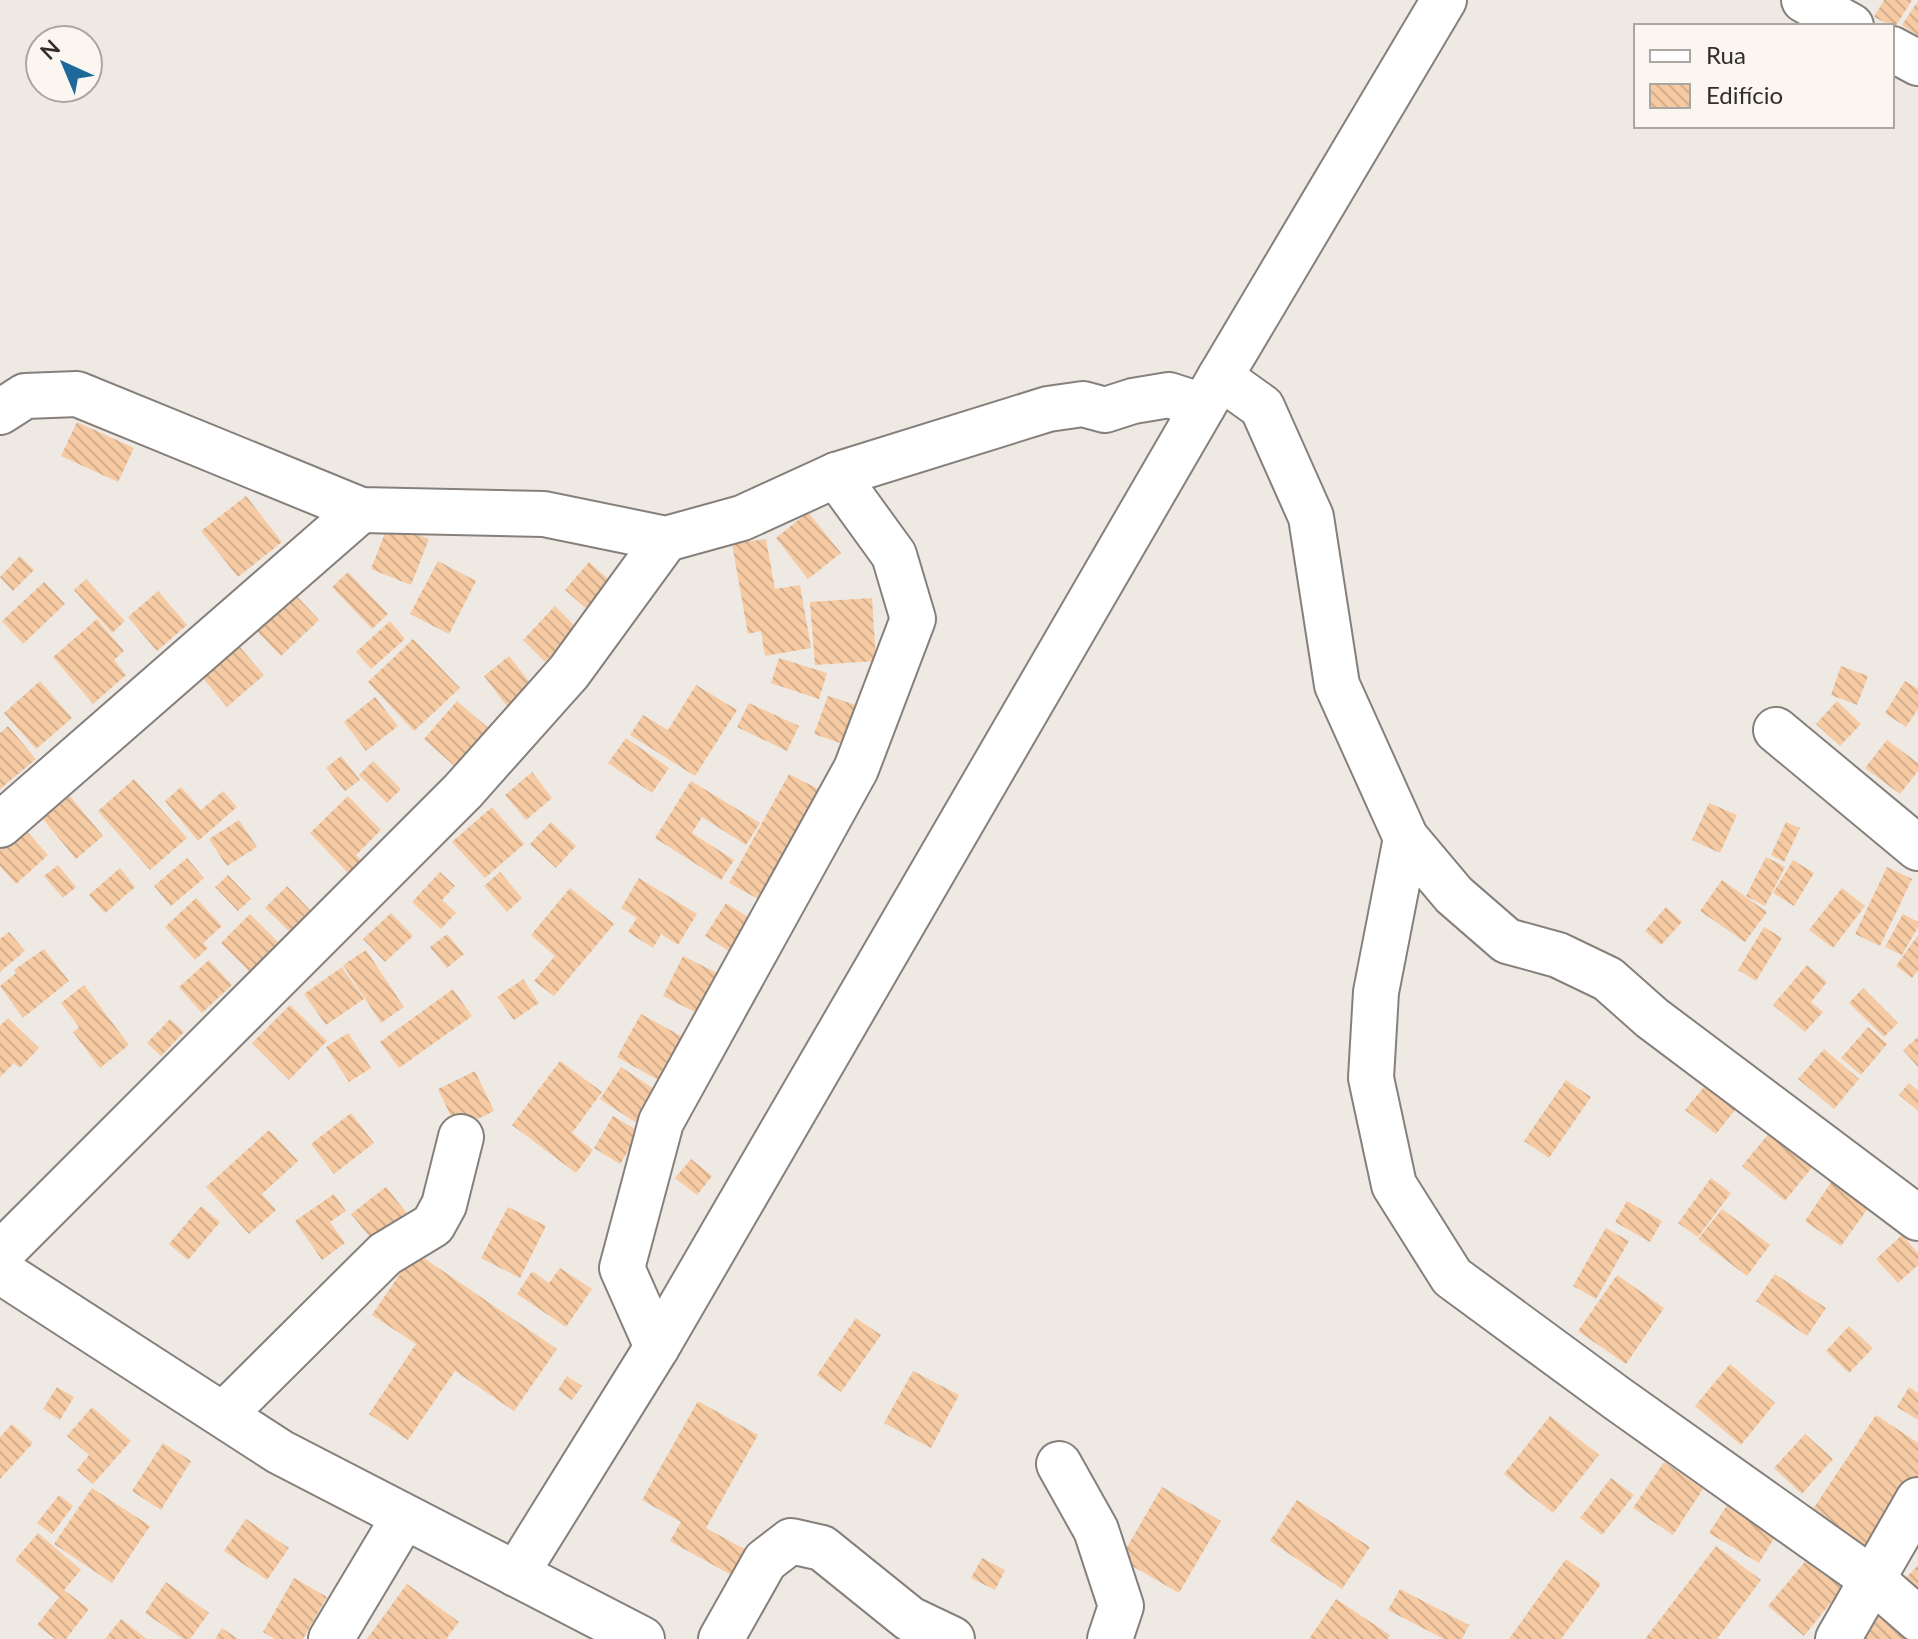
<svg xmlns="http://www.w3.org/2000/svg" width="1918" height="1639" font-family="Lato,sans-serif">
<defs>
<pattern id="building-back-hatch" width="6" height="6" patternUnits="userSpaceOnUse" patternTransform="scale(2)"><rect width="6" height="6" fill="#f6caa3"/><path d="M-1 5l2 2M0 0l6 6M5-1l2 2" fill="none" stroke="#d3ae8c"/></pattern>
</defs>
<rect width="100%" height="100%" fill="#efe9e4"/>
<g fill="url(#building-back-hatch)">
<polygon points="1884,0 1912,0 1892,32 1892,26 1874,17"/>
<polygon points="1918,1 1918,36 1902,25"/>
<polygon points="77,422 134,448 118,482 61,456"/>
<polygon points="246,496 282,542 238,577 201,531"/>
<polygon points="808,512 841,553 808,579 776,538"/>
<polygon points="389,523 429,539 411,585 371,569"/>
<polygon points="766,539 775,589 800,585 811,648 765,656 761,631 748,634 732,544"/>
<polygon points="20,556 34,570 13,591 0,577"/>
<polygon points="438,561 476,581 449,634 410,614"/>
<polygon points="589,562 619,589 595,616 565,590"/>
<polygon points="348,572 388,614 372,629 332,587"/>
<polygon points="86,579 125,621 112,633 74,590"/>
<polygon points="44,582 65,604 23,644 2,621"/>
<polygon points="291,590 319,620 281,656 252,626"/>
<polygon points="158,591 187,625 157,651 128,617"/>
<polygon points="872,598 876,661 815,665 810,602"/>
<polygon points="555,606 577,628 545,662 523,640"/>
<polygon points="97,619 124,651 114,660 126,675 93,704 53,657"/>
<polygon points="390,621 405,639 371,669 356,652"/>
<polygon points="413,639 460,688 414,731 368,682"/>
<polygon points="239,646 264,675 227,707 202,677"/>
<polygon points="509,656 535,689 509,709 484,676"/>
<polygon points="779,658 827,673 819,699 771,683"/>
<polygon points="1841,666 1868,676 1857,705 1831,695"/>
<polygon points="40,681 72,718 36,749 4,713"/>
<polygon points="1905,681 1918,689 1918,709 1906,727 1885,713"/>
<polygon points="696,685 737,710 695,776 630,735 643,715 668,730"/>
<polygon points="828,696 859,706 846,745 814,734"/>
<polygon points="375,697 398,726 366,751 344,722"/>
<polygon points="457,701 494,733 460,771 424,739"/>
<polygon points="1837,701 1861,724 1840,746 1816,724"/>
<polygon points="749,703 799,726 787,751 737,727"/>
<polygon points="8,726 36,759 0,789 0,733"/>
<polygon points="626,738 669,768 652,793 608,763"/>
<polygon points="1887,740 1918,763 1918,771 1900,794 1865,768"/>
<polygon points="341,756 360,780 345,791 326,768"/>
<polygon points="373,761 401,789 387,803 359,775"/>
<polygon points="532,772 552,798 526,820 505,795"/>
<polygon points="789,774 820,790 760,900 729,883"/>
<polygon points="134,779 187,838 150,870 98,811"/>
<polygon points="691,781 760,823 746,845 702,817 692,833 734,860 721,880 655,838"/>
<polygon points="181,787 201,810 223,791 237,807 198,841 165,801"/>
<polygon points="70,796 103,836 76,859 43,819"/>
<polygon points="348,796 381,830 356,855 361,860 348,873 310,833"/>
<polygon points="1709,803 1737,815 1720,853 1692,840"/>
<polygon points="492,807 524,844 485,878 452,842"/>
<polygon points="239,820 257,847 227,866 209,839"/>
<polygon points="551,822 576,846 556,868 530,844"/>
<polygon points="1786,822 1800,828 1784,862 1771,855"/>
<polygon points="23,827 48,855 16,884 0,866 0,848"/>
<polygon points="1766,857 1785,867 1765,906 1746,896"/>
<polygon points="187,858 204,878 171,906 154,886"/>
<polygon points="1793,860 1814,873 1794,906 1773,893"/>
<polygon points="58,865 76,887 63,898 44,876"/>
<polygon points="1887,867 1912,879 1880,946 1855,934"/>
<polygon points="120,868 135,887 105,913 89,895"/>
<polygon points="440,872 455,886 442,900 456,913 441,929 412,902"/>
<polygon points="500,872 522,898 507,912 484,886"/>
<polygon points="228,875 251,899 238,911 215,887"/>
<polygon points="639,878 697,914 678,945 661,934 653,948 628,932 637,918 621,908"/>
<polygon points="1722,880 1767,912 1745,942 1700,911"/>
<polygon points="287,886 310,910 289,931 265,908"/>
<polygon points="570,888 614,924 554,996 534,981 555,956 531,935"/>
<polygon points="1842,888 1865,906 1833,948 1809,930"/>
<polygon points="196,898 222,926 203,943 208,948 195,960 165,927"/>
<polygon points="726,903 753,920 732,953 705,936"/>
<polygon points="1666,907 1682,922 1661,945 1645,931"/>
<polygon points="391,913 413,936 385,962 363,939"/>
<polygon points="250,914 278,942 249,971 221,943"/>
<polygon points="1903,914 1918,922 1918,927 1902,955 1885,947"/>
<polygon points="1764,927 1782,938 1756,981 1738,970"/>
<polygon points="9,932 25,951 0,972 0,939"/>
<polygon points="447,934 464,954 447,968 430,947"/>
<polygon points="1918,935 1918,970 1912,978 1896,966"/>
<polygon points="44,949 69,981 23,1018 0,986 16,973 14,970"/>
<polygon points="366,950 404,1007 381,1023 343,965"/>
<polygon points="683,956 721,975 701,1015 663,996"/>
<polygon points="209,960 232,985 202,1013 179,987"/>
<polygon points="1807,965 1827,982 1811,1002 1823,1012 1805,1032 1773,1005"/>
<polygon points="342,967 364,999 326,1025 304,994"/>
<polygon points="523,979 539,1003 514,1020 497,997"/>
<polygon points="84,985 129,1045 100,1068 73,1032 79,1027 61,1003"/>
<polygon points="1863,988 1898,1023 1884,1037 1849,1003"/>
<polygon points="453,989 472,1016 399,1068 380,1042"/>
<polygon points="290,1005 327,1041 289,1080 252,1043"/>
<polygon points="641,1014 683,1037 658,1080 617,1057"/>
<polygon points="8,1018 39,1048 20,1068 14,1063 0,1077 0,1026"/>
<polygon points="170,1019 184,1032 161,1056 147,1043"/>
<polygon points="1868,1027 1887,1044 1861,1075 1841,1058"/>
<polygon points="348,1033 371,1068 349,1082 326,1047"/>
<polygon points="1918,1037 1918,1067 1903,1050"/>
<polygon points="1824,1049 1859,1079 1834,1109 1798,1079"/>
<polygon points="560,1061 602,1092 572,1133 593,1150 576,1173 512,1125"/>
<polygon points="621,1067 660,1093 638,1124 600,1099"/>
<polygon points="475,1071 494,1111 457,1129 438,1089"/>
<polygon points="1566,1080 1591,1097 1549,1158 1524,1141"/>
<polygon points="1708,1082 1738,1106 1716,1134 1685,1110"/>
<polygon points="1909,1083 1918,1091 1918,1111 1899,1095"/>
<polygon points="351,1113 374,1143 334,1174 311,1144"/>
<polygon points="613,1116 640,1132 620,1164 594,1148"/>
<polygon points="269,1130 298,1161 262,1194 276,1210 249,1234 206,1187"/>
<polygon points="1770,1132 1813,1166 1785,1201 1742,1166"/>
<polygon points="691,1159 712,1176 697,1195 675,1178"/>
<polygon points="1711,1178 1731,1193 1698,1237 1678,1223"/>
<polygon points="1834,1178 1871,1204 1841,1246 1805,1221"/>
<polygon points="386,1187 417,1226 383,1253 351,1214"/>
<polygon points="334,1194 346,1211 330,1222 345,1243 322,1260 295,1221"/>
<polygon points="1627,1201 1662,1221 1650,1242 1615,1222"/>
<polygon points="201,1206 220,1222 188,1260 169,1244"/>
<polygon points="508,1207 546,1226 520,1278 481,1258"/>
<polygon points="1722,1209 1770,1245 1747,1276 1698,1239"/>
<polygon points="1606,1228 1629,1241 1596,1299 1573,1286"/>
<polygon points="1902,1235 1918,1253 1918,1265 1898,1283 1876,1259"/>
<polygon points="415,1252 557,1349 514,1411 455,1371 408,1440 369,1414 416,1344 372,1315"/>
<polygon points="560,1268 592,1289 566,1327 517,1294 532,1271 549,1283"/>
<polygon points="1775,1274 1826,1308 1807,1336 1756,1301"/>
<polygon points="1617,1275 1664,1308 1626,1364 1578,1331"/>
<polygon points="856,1318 881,1335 841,1392 817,1375"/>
<polygon points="1849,1326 1873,1348 1849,1373 1826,1351"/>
<polygon points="1730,1364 1775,1403 1741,1445 1695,1406"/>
<polygon points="913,1371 959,1395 931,1448 884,1423"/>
<polygon points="567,1376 582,1386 572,1400 558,1390"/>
<polygon points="57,1387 74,1397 60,1420 43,1409"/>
<polygon points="1909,1387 1918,1393 1918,1420 1897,1407"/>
<polygon points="698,1401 758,1435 706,1528 748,1551 733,1576 670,1541 681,1522 642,1500"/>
<polygon points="92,1407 131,1441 93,1484 77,1470 89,1455 67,1436"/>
<polygon points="1876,1415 1918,1443 1918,1481 1871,1551 1811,1512"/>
<polygon points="1550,1416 1599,1455 1553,1513 1504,1474"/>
<polygon points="12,1424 33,1443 0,1479 0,1437"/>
<polygon points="1805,1434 1833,1459 1802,1494 1774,1468"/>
<polygon points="163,1443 191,1461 161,1510 132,1491"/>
<polygon points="1664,1462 1703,1489 1673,1535 1633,1508"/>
<polygon points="1611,1478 1634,1495 1602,1535 1580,1518"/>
<polygon points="1162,1487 1221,1521 1179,1593 1120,1559"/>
<polygon points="92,1488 150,1526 112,1583 54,1544"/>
<polygon points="59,1495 73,1506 52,1534 37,1523"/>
<polygon points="1297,1500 1370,1547 1342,1589 1270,1541"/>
<polygon points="1729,1502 1778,1532 1759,1563 1709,1533"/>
<polygon points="246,1519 289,1548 267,1580 224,1551"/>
<polygon points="38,1533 81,1570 64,1590 89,1609 66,1639 55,1639 37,1625 59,1597 15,1560"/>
<polygon points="1716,1546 1761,1580 1717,1639 1645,1639"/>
<polygon points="1809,1557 1844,1586 1804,1636 1768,1606"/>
<polygon points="982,1558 1005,1570 995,1590 971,1578"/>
<polygon points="1566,1559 1601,1584 1561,1639 1509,1639"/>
<polygon points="1918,1565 1918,1591 1905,1579"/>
<polygon points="294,1578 327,1597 303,1639 275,1639 263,1632"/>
<polygon points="166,1582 209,1613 190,1639 183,1639 145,1613"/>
<polygon points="407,1584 459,1622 446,1639 367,1639"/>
<polygon points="1400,1589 1469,1625 1462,1639 1444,1639 1388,1610"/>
<polygon points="1336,1599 1390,1635 1388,1639 1309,1639"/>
<polygon points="1876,1612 1913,1639 1857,1639"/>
<polygon points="121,1619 147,1639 105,1639"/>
<polygon points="222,1628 238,1639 215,1639"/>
</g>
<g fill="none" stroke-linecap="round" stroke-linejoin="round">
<g stroke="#86807c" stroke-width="48">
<g id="minor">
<polyline points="1804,0 1851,26"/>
<polyline points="1892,49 1918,63"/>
<polyline points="1220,377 1262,407 1311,517 1337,685 1406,838 1454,895 1507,941 1558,955 1608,979 1652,1018 1918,1218"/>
<polyline points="0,412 25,396 77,394 361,510 544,514 666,539 742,518 836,475 1048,409 1083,404 1105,410 1133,401 1169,395 1203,406"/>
<polyline points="1776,730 1918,848"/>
<polyline points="0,825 361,510"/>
<polyline points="1406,838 1376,992 1371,1078 1394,1185 1452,1277 1618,1399 1873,1580 1918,1619"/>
<polyline points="0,1254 463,791 569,672 666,539"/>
<polyline points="657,1347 622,1268 661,1122 856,769 913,619 894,555 836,475"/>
<polyline points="224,1414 385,1254 433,1225 444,1205 461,1137"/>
<polyline points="1059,1464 1096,1530 1121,1606 1110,1639"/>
<polyline points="516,1574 657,1347 1220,377 1444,0"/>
<polyline points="331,1639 404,1517"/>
<polyline points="721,1639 765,1561 791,1541 822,1548 910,1619 952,1639"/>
<polyline points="1838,1639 1918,1500"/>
</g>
</g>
<g stroke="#86807c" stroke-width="48">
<polyline id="major" points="0,1271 280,1452 642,1639"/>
</g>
<use href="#minor" stroke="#fff" stroke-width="44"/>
<use href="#major" stroke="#fff" stroke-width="44"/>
</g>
<rect x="1634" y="24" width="260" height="104" fill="#fcf6f1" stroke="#aaa6a2" stroke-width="2"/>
<rect x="1650" y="50" width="40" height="12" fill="#ffffff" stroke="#aaa6a2" stroke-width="2"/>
<text x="1706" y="64" font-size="24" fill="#302d2b">Rua</text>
<rect x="1650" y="84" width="40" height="24" fill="url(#building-back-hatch)" stroke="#aaa6a2" stroke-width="2"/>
<text x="1706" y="104" font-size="24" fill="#302d2b">Edifício</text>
<g transform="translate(64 64) rotate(316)"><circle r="38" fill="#fcf6f1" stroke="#aaa6a2" stroke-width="2"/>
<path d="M0-6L14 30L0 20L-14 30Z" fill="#1e699c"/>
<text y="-12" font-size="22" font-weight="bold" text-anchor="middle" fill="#302d2b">N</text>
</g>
</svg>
